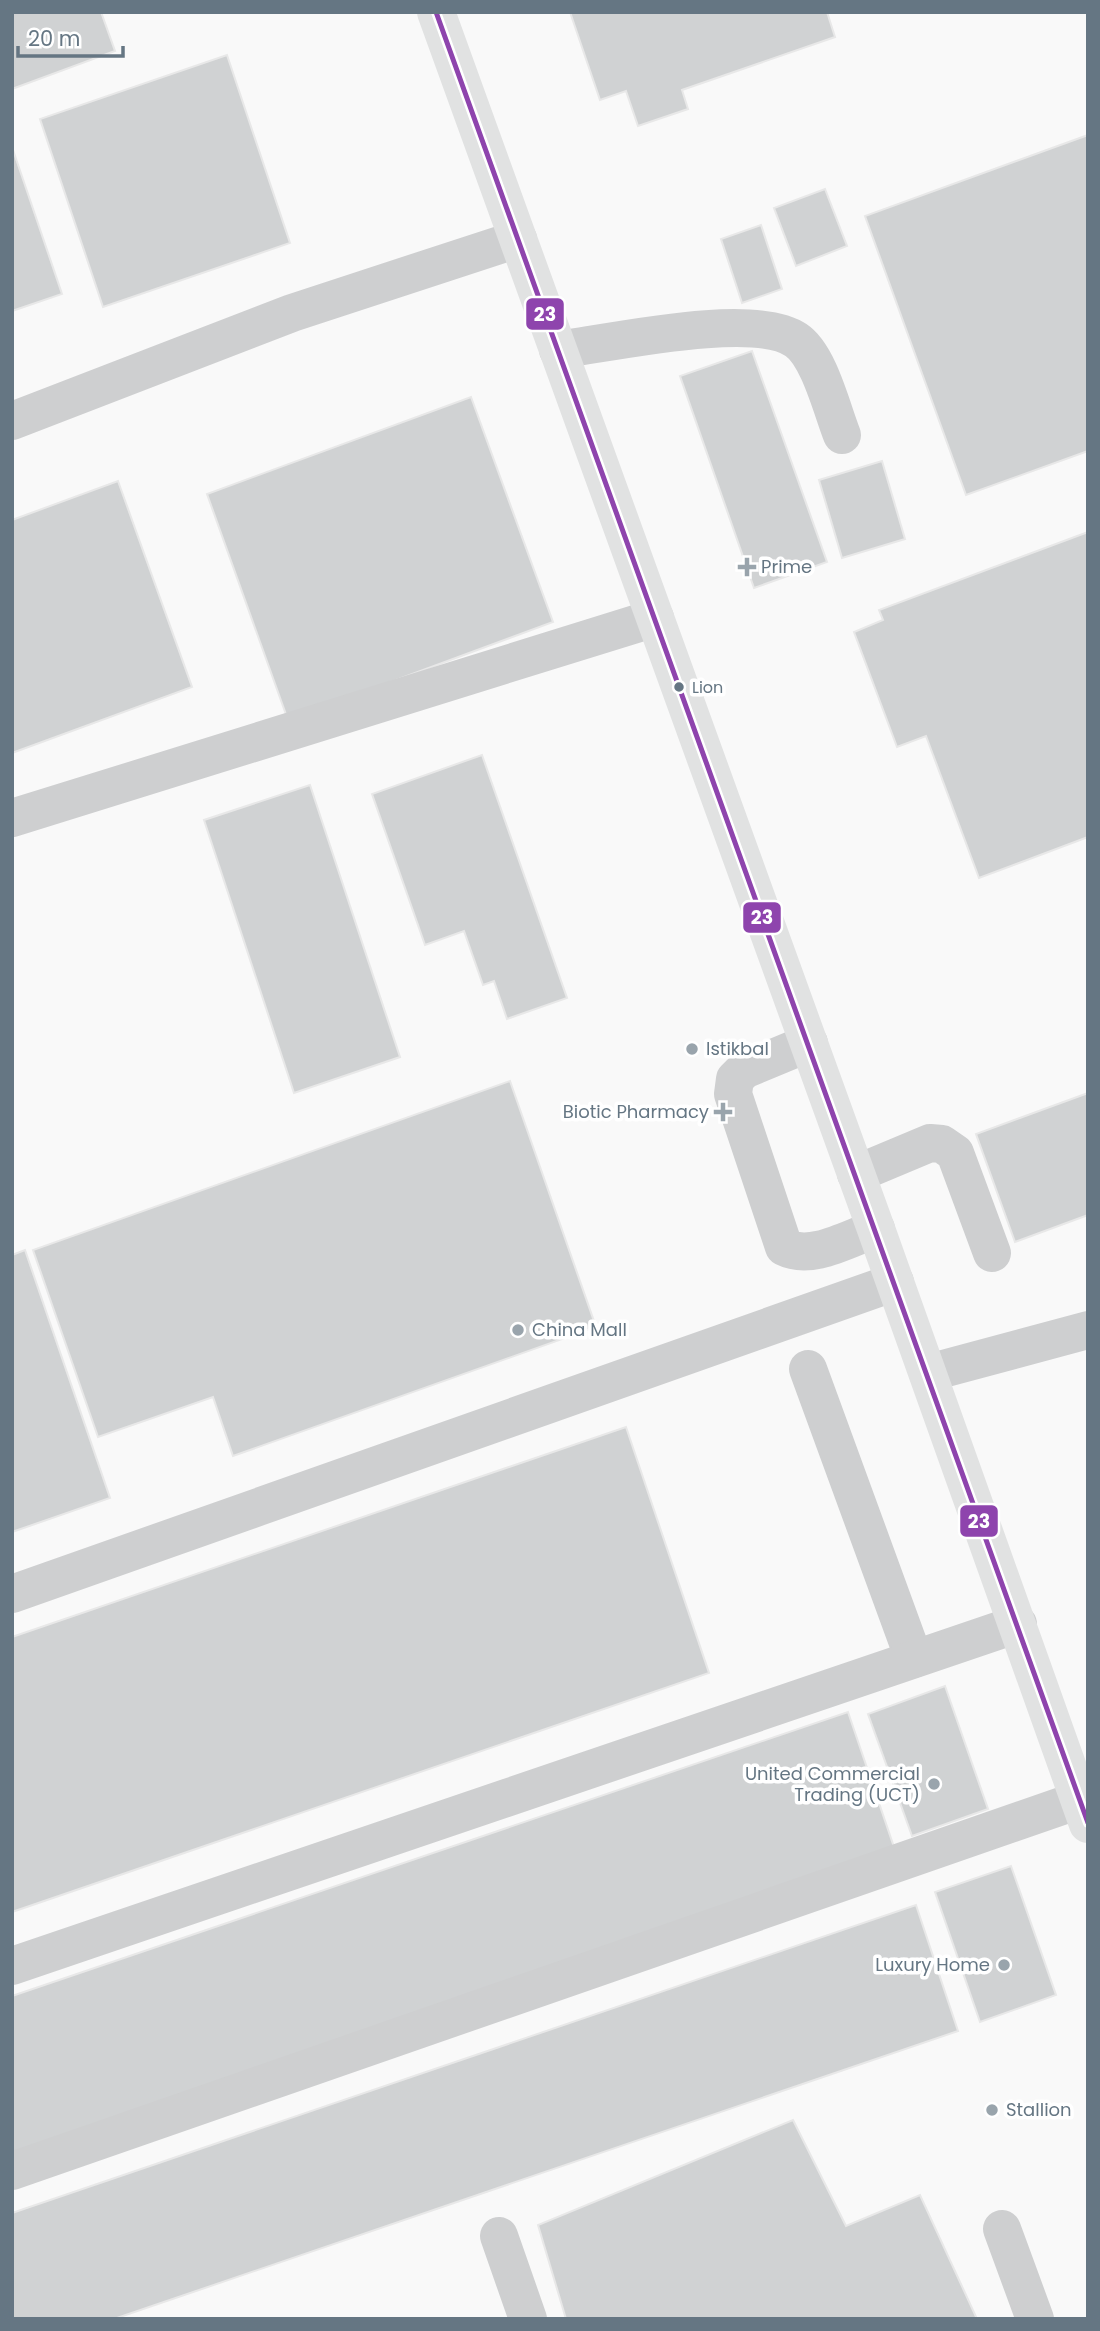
<svg xmlns="http://www.w3.org/2000/svg" width="1100" height="2331" font-family="Poppins,sans-serif">
<rect width="100%" height="100%" fill="#f9f9f9"/>
<g fill="#d0d2d3" stroke="#e8e8e8" stroke-width="2">
<polygon points="12,12 101,12 115,51 12,89"/>
<polygon points="570,12 827,12 835,37 682,90 688,109 638,126 626,91 600,100"/>
<polygon points="227,55 290,243 103,307 40,119"/>
<polygon points="1088,135 1088,451 966,495 865,216"/>
<polygon points="12,147 62,294 12,311"/>
<polygon points="825,189 847,246 796,266 774,208"/>
<polygon points="761,225 782,289 742,303 721,239"/>
<polygon points="752,351 827,562 754,588 680,376"/>
<polygon points="471,397 553,622 288,720 207,494"/>
<polygon points="882,461 905,539 842,558 819,480"/>
<polygon points="118,481 192,687 12,753 12,520"/>
<polygon points="1088,532 1088,837 979,878 926,736 897,747 854,632 883,620 879,610"/>
<polygon points="482,755 567,998 507,1019 494,981 483,985 464,931 425,945 372,794"/>
<polygon points="310,785 400,1057 294,1093 204,820"/>
<polygon points="510,1081 596,1327 233,1456 213,1397 98,1437 33,1250"/>
<polygon points="1088,1093 1088,1215 1015,1242 976,1134"/>
<polygon points="25,1250 110,1498 12,1532 12,1255"/>
<polygon points="626,1427 709,1673 12,1912 12,1637"/>
<polygon points="945,1686 988,1809 912,1836 868,1714"/>
<polygon points="848,1712 897,1856 12,2157 12,1996"/>
<polygon points="1011,1866 1056,1995 980,2022 935,1892"/>
<polygon points="916,1905 958,2031 114,2319 12,2319 12,2213"/>
<polygon points="793,2120 846,2226 920,2195 977,2319 566,2319 538,2225"/>
</g>
<g fill="none" stroke-linecap="round" stroke-linejoin="round">
<g stroke="#cecfd0" stroke-width="38">
<path d="M558 350C610 343 754 311 796 340 819 355 832 410 842 435"/>
<polyline points="12,421 292,313 518,239"/>
<polyline points="12,818 655,618"/>
<path d="M809 1043 744 1070 735 1079 733 1094 784 1247C812 1261 849 1238 876 1229"/>
<polyline points="856,1174 930,1143 942,1144 955,1153 992,1253"/>
<polyline points="808,1369 914,1659"/>
<polyline points="928,1373 1088,1330"/>
<polyline points="12,1594 895,1282"/>
<polyline points="12,1966 1018,1624"/>
<polyline points="12,2171 1079,1800"/>
<polyline points="1002,2229 1035,2319"/>
<polyline points="499,2236 528,2319"/>
</g>
<polyline stroke="#e1e2e2" stroke-width="38" points="436,12 876,1229 1088,1824"/>
<g stroke="#fff" stroke-width="10">
<polyline id="bus-1" points="436,12 1088,1823"/>
</g>
<use href="#bus-1" stroke="#8e44ad" stroke-width="5"/>
</g>
<g fill="#99a4ac" stroke="#fff" stroke-width="2.5">
<path d="M743.5 556.5h7v7h7v7h-7v7h-7v-7h-7v-7h7z"/>
<circle cx="692" cy="1049" r="7"/>
<path d="M719.5 1101.5h7v7h7v7h-7v7h-7v-7h-7v-7h7z"/>
<circle cx="518" cy="1330" r="7"/>
<circle cx="934" cy="1784" r="7"/>
<circle cx="1004" cy="1965" r="7"/>
<circle cx="992" cy="2110" r="7"/>
</g>
<circle fill="#657683" stroke="#fff" stroke-width="2.5" cx="679" cy="687" r="6"/>
<g text-anchor="middle" stroke-width="7" stroke-linejoin="round" paint-order="stroke">
<g font-size="16" fill="#657683" stroke="#fff" text-anchor="start">
<text x="692" y="693">Lion</text>
</g>
<g font-size="18" fill="#657683" stroke="#fff" text-anchor="start">
<text x="761" y="573">Prime</text>
<text x="706" y="1055">Istikbal</text>
<text x="709" y="1118" text-anchor="end">Biotic Pharmacy</text>
<text x="532" y="1336">China Mall</text>
<text x="920" y="1780" text-anchor="end">United Commercial<tspan x="920" dy="21">Trading (UCT)</tspan></text>
<text x="990" y="1971" text-anchor="end">Luxury Home</text>
<text x="1006" y="2116">Stallion</text>
</g>
</g>
<g stroke="#fff" stroke-width="2.5">
<rect x="525" y="297" width="40" height="34" rx="7" fill="#8e44ad"/>
<rect x="742" y="901" width="40" height="33" rx="7" fill="#8e44ad"/>
<rect x="959" y="1504" width="40" height="34" rx="7" fill="#8e44ad"/>
</g>
<g font-size="19" text-anchor="middle" font-weight="bold" fill="#fff">
<text x="545" y="321">23</text>
<text x="762" y="924">23</text>
<text x="979" y="1528">23</text>
</g>
<rect width="1100" height="2331" fill="none" stroke="#657683" stroke-width="28"/>
<path d="M18 46v10h105v-10" fill="none" stroke="#657683" stroke-width="3.5"/>
<text x="28" y="46" font-size="21" fill="#657683" stroke="#ffffff" stroke-width="5" paint-order="stroke">20 m</text>
</svg>
